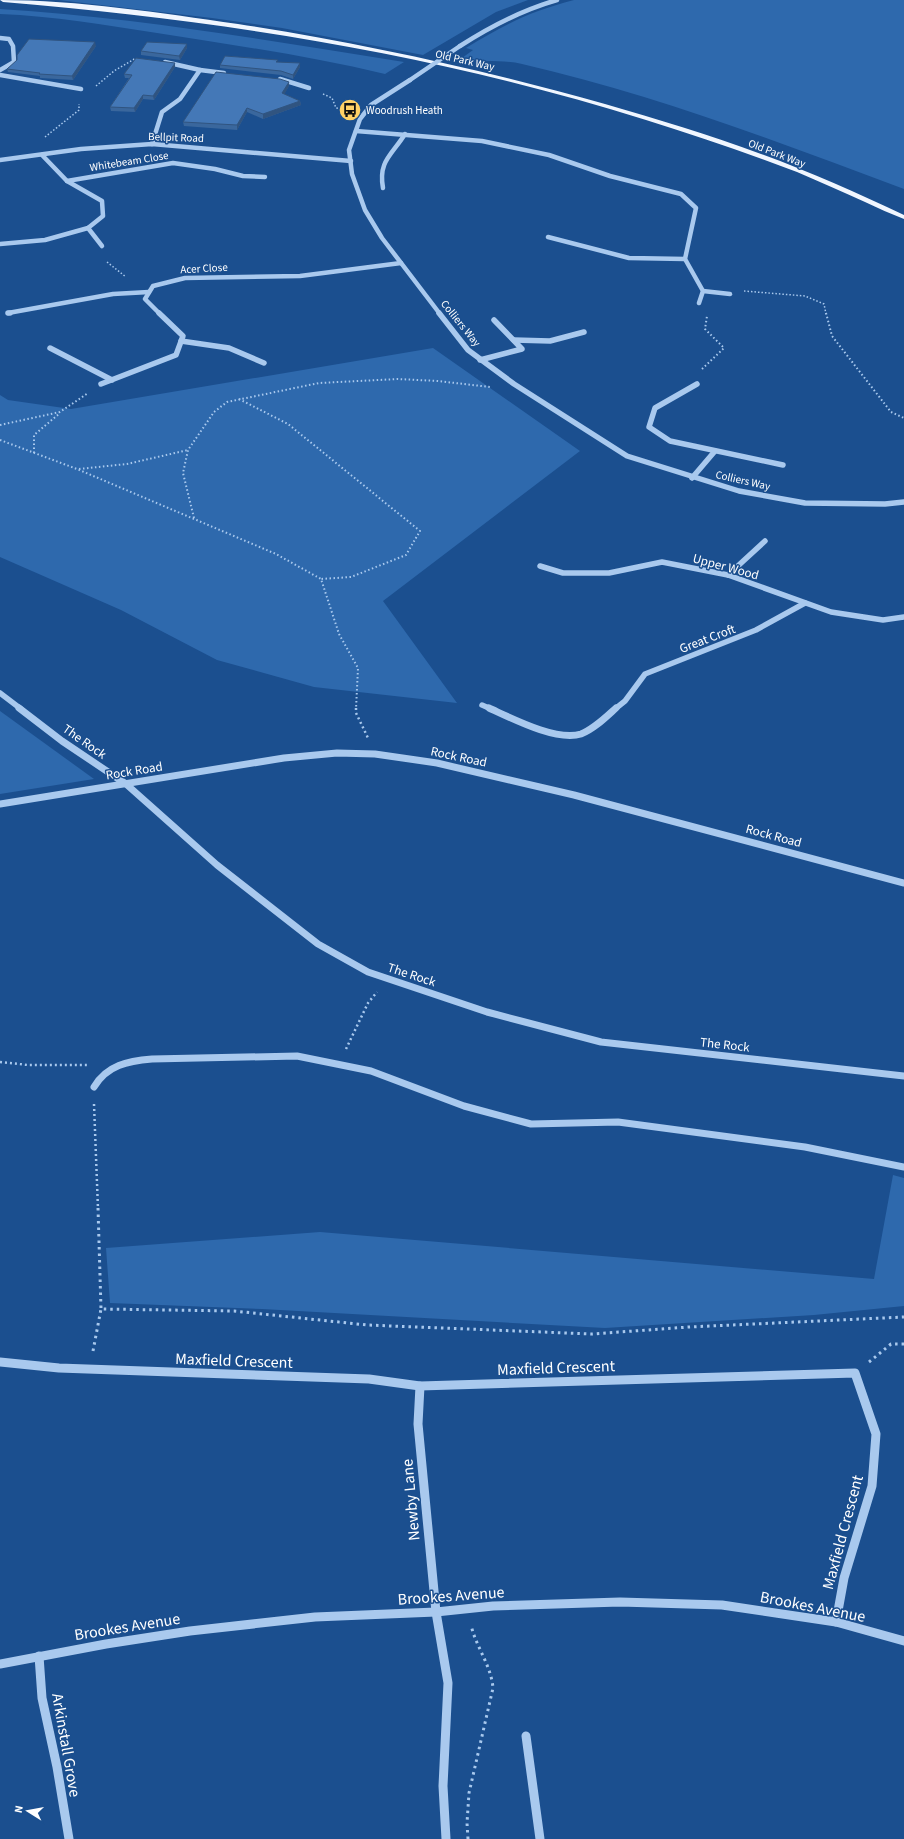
<svg xmlns="http://www.w3.org/2000/svg" width="904" height="1839" font-family="'Source Sans 3',sans-serif">
<rect width="100%" height="100%" fill="#1b4f8f"/>
<g fill="#2e69ad">
<polygon points="58,0 528,0 496,12 423,55 282,28 212,18"/>
<path d="M574 0H904V189C779 142 653 94 522 64 503 59 482 63 462 58L473 50 466 48C503 25 531 11 574 0Z"/>
<path d="M0 9C135 17 270 41 404 62L385 74C310 56 233 45 157 33 105 25 53 16 0 14Z"/>
<polygon points="433,348 580,451 383,601 457,703 314,687 217,660 121,610 0,557 0,395 8,400 71,409"/>
<polygon points="0,711 94,779 0,794"/>
<polygon points="893,1175 904,1178 904,1306 814,1315 605,1328 262,1309 110,1303 106,1248 320,1232 874,1279"/>
</g>
<g fill="none" stroke-linecap="round" stroke-linejoin="round">
<g stroke="#a9c9ee" stroke-width="1.5" stroke-dasharray="1.5 2" stroke-linecap="butt">
<polyline points="96,86 114,71 136,58"/>
<polyline points="323,94 332,98 336,108 348,110"/>
<polyline points="45,137 79,110 79,104"/>
<polyline points="107,262 126,277"/>
<polyline points="744,291 805,296 824,304 826,314"/>
</g>
<g stroke="#a9c9ee" stroke-width="2" stroke-dasharray="1.5 2.5" stroke-linecap="butt">
<polyline points="826,313 832,336 891,412 904,418"/>
<polyline points="702,369 724,348 705,329 707,316"/>
<polyline points="239,399 288,424 420,531 406,555 351,577 321,579"/>
<polyline points="0,425 60,412 88,393"/>
<polyline points="0,440 77,469 276,554 321,579 339,634 358,668 356,709"/>
<polyline points="34,453 34,435 60,413"/>
<polyline points="79,469 127,464 188,450"/>
<polyline points="194,518 183,473 188,450 214,412 227,402 319,383 398,379 438,381 490,387"/>
</g>
<g stroke="#a9c9ee" stroke-width="2.5" stroke-dasharray="2 3" stroke-linecap="butt">
<polyline points="356,708 356,713 368,738"/>
<polyline points="346,1049 368,1003 377,992"/>
<polyline points="0,1062 28,1065 89,1065"/>
<polyline points="94,1104 98,1209"/>
</g>
<g stroke="#a9c9ee" stroke-width="3" stroke-dasharray="2.5 4" stroke-linecap="butt">
<polyline points="98,1208 101,1309"/>
<polyline points="93,1351 101,1309 234,1311 367,1325 592,1334 689,1327 904,1317"/>
<polyline points="869,1362 891,1344 904,1344"/>
<path d="M468 1839 467 1823 469 1793 493 1688C491 1665 476 1647 471 1625"/>
</g>
<g stroke="#a9c9ee" stroke-width="4.5">
<polyline points="0,38 9,39 13,46 14,62 0,70"/>
<path d="M460 46C491 26 522 10 557 0"/>
<polyline points="165,62 200,70"/>
<polyline points="0,75 81,89"/>
<polyline points="280,79 309,88"/>
<polyline points="410,80 371,105 360,119 349,150 352,174 365,210 382,238 440,314"/>
<polyline points="356,131 482,141 549,155 610,176 681,194 696,208 685,259 703,291 699,303"/>
<polyline points="152,144 162,112 180,99 200,70 224,73"/>
<polyline points="0,160 81,149 152,144 351,161"/>
<polyline points="67,181 173,163 215,169 243,176 265,177"/>
<path d="M383 188C378 161 392 155 405 134"/>
<polyline points="88,228 102,246"/>
<polyline points="548,237 629,258 685,259"/>
<polyline points="0,244 45,240 88,228 103,216 102,201 67,181 42,155"/>
<polyline points="703,291 730,294"/>
<polyline points="8,313 113,294 149,292"/>
<polyline points="160,314 145,299 153,286 185,278 300,276 401,263"/>
</g>
<g stroke="#a9c9ee" stroke-width="5.5">
<polyline points="8,313 10,313"/>
<polyline points="439,313 468,350 514,384 627,456 739,491 805,503 885,504 904,502"/>
<polyline points="514,340 550,341 584,332"/>
<polyline points="181,341 229,348 264,363"/>
<polyline points="50,348 112,380"/>
<polyline points="480,360 522,349 494,320"/>
<polyline points="101,384 176,355 183,336 159,313"/>
<polyline points="697,384 655,408 649,427 670,441 783,465"/>
<polyline points="692,478 715,451"/>
<polyline points="540,566 563,573 609,573 662,562 728,575 831,612 883,620 904,617"/>
<polyline points="728,575 765,541"/>
<polyline points="0,693 21,709"/>
<polyline points="482,705 491,709"/>
<polyline points="615,709 625,701 645,674 756,630 805,603"/>
</g>
<g stroke="#a9c9ee" stroke-width="7">
<polyline points="19,708 62,741 126,784 217,865 318,944 368,972 487,1012 601,1042 904,1076"/>
<path d="M489 708C511 718 557 742 581 734 594 729 606 717 616 708"/>
<polyline points="0,804 284,758 337,753 375,754 437,763 574,795 904,883"/>
<path d="M94 1087C107 1065 128 1061 152 1059L297 1056 371 1071 464 1106 531 1124 618 1122 805 1147 904 1167"/>
</g>
<g stroke="#a9c9ee" stroke-width="9">
<polyline points="0,1362 59,1368 369,1379 420,1386 855,1373 876,1434 872,1486 844,1578 836,1622"/>
<polyline points="420,1386 418,1424 436,1612 448,1683 443,1786 446,1839"/>
<polyline points="39,1656 42,1698 57,1767 69,1839"/>
<polyline points="0,1664 106,1644 190,1631 315,1617 436,1612 493,1606 620,1602 722,1605 836,1622 904,1641"/>
<polyline points="526,1736 540,1839"/>
</g>
<path fill="#f0f6ff" fill-rule="evenodd" d="M0 0C79 0 160 13 238 24 362 43 484 70 605 104 657 119 710 135 761 154 810 172 857 193 904 215V219C891 214 878 208 865 202 843 192 820 182 797 172 747 153 697 136 646 120 437 54 221 20 3 2Z"/>
<polyline stroke="#a9c9ee" stroke-width="4.5" points="410,80 460,46"/>
</g>
<g fill="#3a679d">
<polygon points="187,44 187,48 180,60 141,55 141,51"/>
<polygon points="96,46 73,80 40,78 40,76 8,72 7,69"/>
<polygon points="278,62 300,67 293,79 281,75 220,68 220,65"/>
<polygon points="175,67 154,100 143,99 135,112 111,111 110,107 129,78 125,78 124,74"/>
<polygon points="289,86 284,94 300,101 301,105 263,119 247,112 237,130 184,126 183,122"/>
</g>
<g fill="#305480">
<polygon points="95,42 96,46 73,80 72,76"/>
<polygon points="187,44 187,48 180,60 179,56"/>
<polygon points="175,63 175,67 154,100 153,96"/>
<polygon points="300,63 300,67 293,79 293,75"/>
<polygon points="289,82 289,86 283,97 282,93"/>
<polygon points="143,95 143,99 135,112 134,108"/>
<polygon points="300,101 301,105 263,119 263,114"/>
<polygon points="247,108 247,112 237,130 237,125"/>
</g>
<g fill="#4478b7" stroke="#305480">
<polygon points="29,39 95,42 72,76 39,74 40,73 7,69 17,60 17,55"/>
<polygon points="147,42 187,44 179,56 141,51"/>
<polygon points="225,56 278,60 276,62 300,63 293,75 281,71 220,65"/>
<polygon points="136,58 175,63 153,96 143,95 134,108 110,107 132,75 124,74"/>
<polygon points="216,72 280,79 289,82 282,93 300,101 263,114 247,108 237,125 183,122"/>
</g>
<defs>
<g id="bus-disc" transform="scale(1.15)"><circle r="9.5" fill="#ffd166" stroke="#1b4f8f"/><path d="M-5-6H5V4H4V6H2V4H-2V6H-4V4H-5ZM-3.5-4V0h7V-4ZM-3.5 1.2v1.5H-2V1.2ZM2 1.2v1.5H3.5V1.2Z" fill="#111"/></g>
</defs>
<g fill-rule="evenodd">
<use href="#bus-disc" x="350" y="110"/>
</g>
<g text-anchor="middle" stroke-width="3" stroke-linejoin="round" paint-order="stroke">
<g font-size="11" fill="#fff" stroke="#1b4f8f">
<text transform="translate(465 60) rotate(13)" y="4">Old Park Way</text>
<text transform="translate(176 137) rotate(2)" y="4">Bellpit Road</text>
<text transform="translate(777 153) rotate(21)" y="4">Old Park Way</text>
<text transform="translate(129 161) rotate(-9)" y="4">Whitebeam Close</text>
<text transform="translate(204 268) rotate(-3)" y="4">Acer Close</text>
<text transform="translate(461 323) rotate(51)" y="4">Colliers Way</text>
<text transform="translate(743 480) rotate(13)" y="4">Colliers Way</text>
</g>
<g font-size="11" fill="#fff" stroke="#1b4f8f" text-anchor="start">
<text x="366" y="114">Woodrush Heath</text>
</g>
<g font-size="13" fill="#fff" stroke="#1b4f8f">
<text transform="translate(726 566) rotate(15)" y="5">Upper Wood</text>
<text transform="translate(707 638) rotate(-21)" y="5">Great Croft</text>
<text transform="translate(85 741) rotate(35)" y="5">The Rock</text>
<text transform="translate(459 756) rotate(12)" y="5">Rock Road</text>
<text transform="translate(134 770) rotate(-9)" y="5">Rock Road</text>
<text transform="translate(774 835) rotate(15)" y="5">Rock Road</text>
<text transform="translate(412 974) rotate(18)" y="5">The Rock</text>
<text transform="translate(725 1044) rotate(6)" y="5">The Rock</text>
</g>
<g font-size="16" fill="#fff" stroke="#1b4f8f">
<text transform="translate(234 1360) rotate(2)" y="6">Maxfield Crescent</text>
<text transform="translate(556 1367) rotate(-2)" y="6">Maxfield Crescent</text>
<text transform="translate(410 1500) rotate(-95)" y="6">Newby Lane</text>
<text transform="translate(842 1532) rotate(-75)" y="6">Maxfield Crescent</text>
<text transform="translate(451 1595) rotate(-4)" y="6">Brookes Avenue</text>
<text transform="translate(813 1606) rotate(11)" y="6">Brookes Avenue</text>
<text transform="translate(127 1626) rotate(-9)" y="6">Brookes Avenue</text>
<text transform="translate(67 1745) rotate(80)" y="6">Arkinstall Grove</text>
</g>
</g>
<g transform="translate(28 1811) rotate(281)" stroke="#1b4f8f" stroke-width="3" paint-order="stroke">
<path d="M0-3L7 15L0 10L-7 15Z" fill="#ffffff"/>
<text y="-6" font-size="11" font-weight="bold" text-anchor="middle" fill="#ffffff">N</text>
</g>
</svg>
